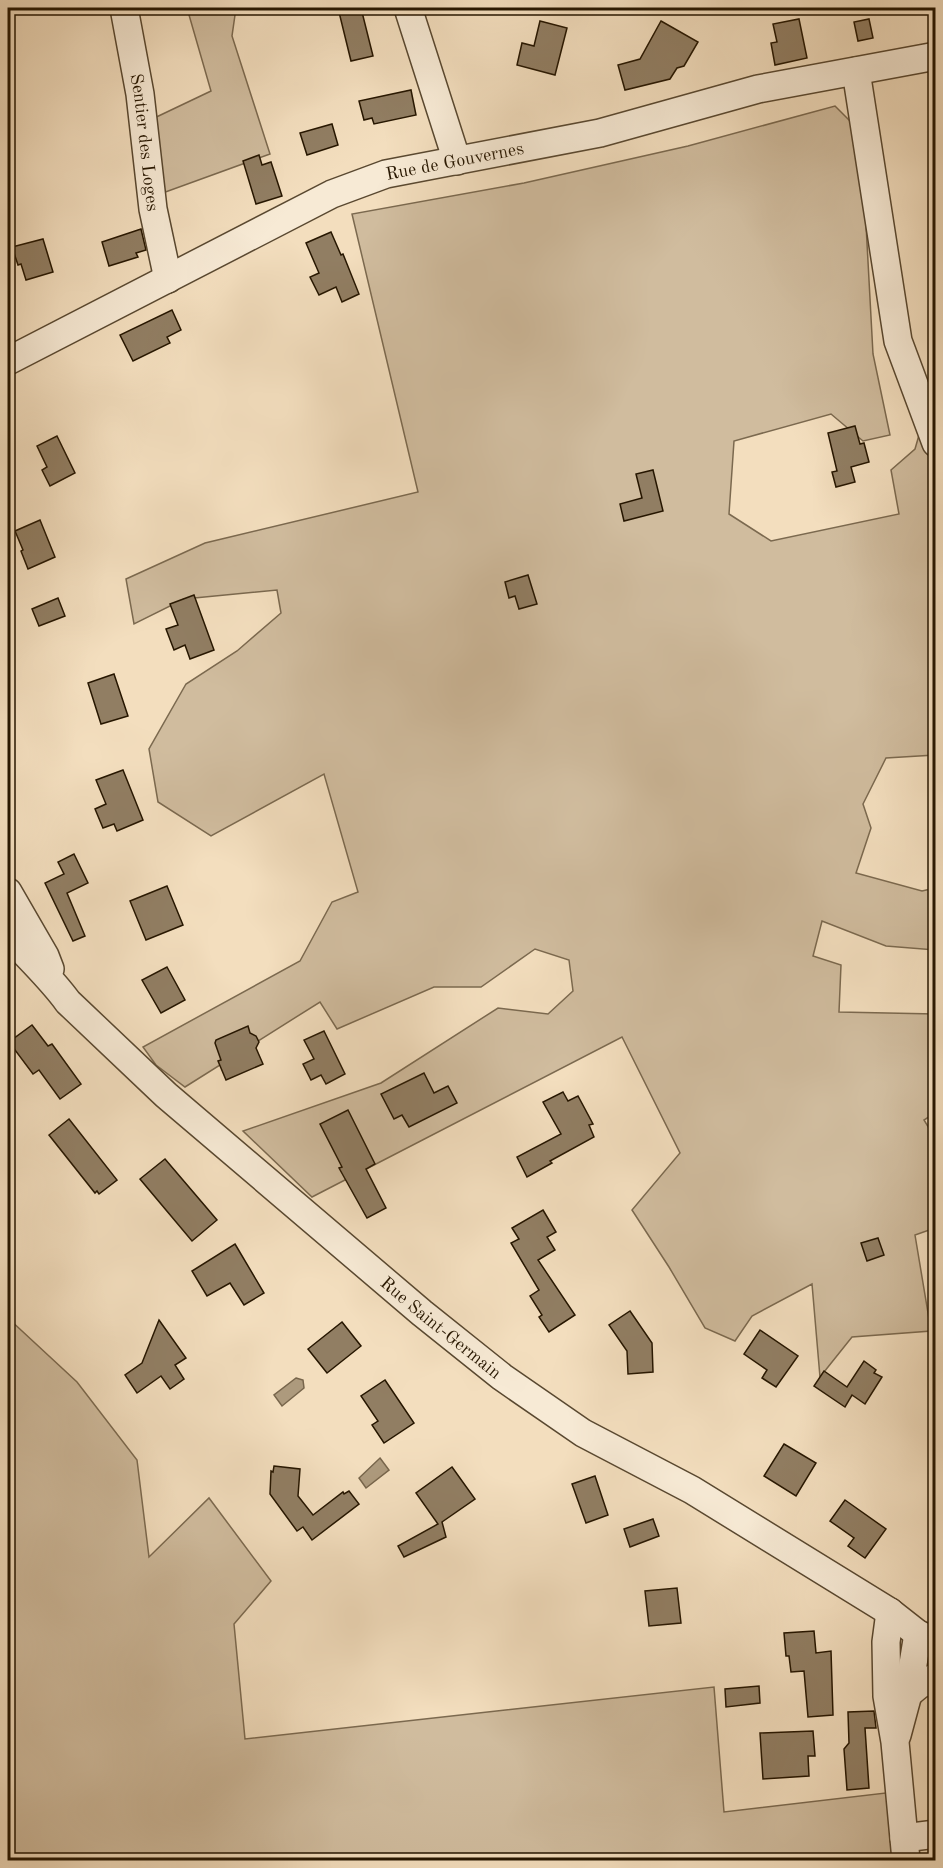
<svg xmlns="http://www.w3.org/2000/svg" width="943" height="1868" font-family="'Old Standard TT',serif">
<rect width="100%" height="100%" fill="#f3debe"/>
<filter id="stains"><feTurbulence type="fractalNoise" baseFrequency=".00333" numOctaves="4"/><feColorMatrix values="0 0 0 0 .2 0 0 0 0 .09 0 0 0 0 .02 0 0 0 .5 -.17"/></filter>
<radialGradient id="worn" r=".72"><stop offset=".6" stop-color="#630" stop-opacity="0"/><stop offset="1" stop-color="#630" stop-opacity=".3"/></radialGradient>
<g fill="#d0bc9e" stroke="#7b694f" stroke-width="1.5">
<polygon points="187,8 236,8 232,36 270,154 160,194 148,121 211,91"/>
<polygon points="835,106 861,132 873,354 890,435 863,441 831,414 734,441 729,514 771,541 899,514 891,470 915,449 931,393 935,393 935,755 886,758 863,804 871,828 856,873 922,891 935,888 935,950 886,946 822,921 813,956 841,965 839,1012 935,1014 935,1113 924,1120 935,1138 935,1228 915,1235 931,1331 852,1337 820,1377 812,1284 752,1316 735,1341 705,1328 669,1267 632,1210 680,1153 622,1037 312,1197 243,1131 381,1083 498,1008 548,1014 573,991 569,960 535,949 481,987 434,987 337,1029 320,1002 185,1087 156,1065 143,1047 300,961 332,902 358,892 324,774 211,836 158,802 149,749 186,684 237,651 281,613 277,590 184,599 134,624 126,579 205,543 418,492 352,214 524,183 688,146"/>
<polygon points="8,1318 77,1382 137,1460 149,1557 209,1498 271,1581 234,1624 245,1739 714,1687 724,1812 894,1792 897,1860 8,1860"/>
</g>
<g fill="#ad9a7d" stroke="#77654b" stroke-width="1.5">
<polygon points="296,1378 303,1380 304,1388 282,1406 274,1395"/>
<polygon points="380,1458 389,1470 366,1488 359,1478"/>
</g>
<g fill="#917e63" stroke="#261600" stroke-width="1.5">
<polygon points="338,8 361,8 373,56 351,61"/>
<polygon points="799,19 807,58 775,65 771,43 777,42 773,24"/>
<polygon points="869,19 873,38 858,41 854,22"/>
<polygon points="540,21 567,28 555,75 517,65 522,43 534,46"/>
<polygon points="661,21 698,42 684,66 677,68 670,79 625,90 618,65 640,59"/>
<polygon points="411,90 416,115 374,124 372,118 364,120 359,101"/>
<polygon points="332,124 338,145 307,155 300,133"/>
<polygon points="259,155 262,165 271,162 282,196 256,204 243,161"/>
<polygon points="141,229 146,250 136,253 138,257 109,266 102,242"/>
<polygon points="331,232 341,255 343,254 359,294 342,302 336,287 319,295 310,277 319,273 306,243"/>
<polygon points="43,239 53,272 26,280 21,264 18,265 12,247"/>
<polygon points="172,310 181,330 167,337 170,343 133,361 120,335"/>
<polygon points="855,426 860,444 864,443 869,462 851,467 855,482 836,487 832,472 837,471 828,433"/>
<polygon points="57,436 75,473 50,486 42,470 47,467 37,446"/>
<polygon points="653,470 663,511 624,521 620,504 642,498 636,474"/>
<polygon points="40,520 55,557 28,569 21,551 23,550 15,531"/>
<polygon points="528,575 537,604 519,609 515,596 509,598 505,582"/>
<polygon points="194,595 214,650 190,659 185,645 174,650 166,629 178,625 170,604"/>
<polygon points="58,598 65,616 39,626 32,609"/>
<polygon points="114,674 128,716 101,724 88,683"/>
<polygon points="123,770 143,820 117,831 114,824 103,828 95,809 106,804 96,780"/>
<polygon points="74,854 88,883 67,893 85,936 73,941 45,883 64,874 58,862"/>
<polygon points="167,886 183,925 146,940 130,901"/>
<polygon points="167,967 185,1000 161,1013 142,980"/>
<polygon points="32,1025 48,1046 52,1044 81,1084 60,1099 39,1070 33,1074 9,1042"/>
<polygon points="248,1026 250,1033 256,1036 259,1042 256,1048 263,1064 226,1080 218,1061 221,1060 215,1043 216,1040"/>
<polygon points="324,1031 345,1074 326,1084 321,1075 311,1080 303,1064 314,1059 304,1040"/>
<polygon points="424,1073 434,1093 448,1086 457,1103 409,1127 402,1115 394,1119 381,1094"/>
<polygon points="563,1092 568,1101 578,1096 593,1124 589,1125 594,1137 550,1161 552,1163 527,1177 517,1157 561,1134 543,1102"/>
<polygon points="348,1110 375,1164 366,1169 386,1208 367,1218 339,1168 342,1167 320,1124"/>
<polygon points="69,1119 117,1180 99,1194 97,1191 95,1193 49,1135"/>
<polygon points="165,1159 217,1220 192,1241 140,1179"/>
<polygon points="543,1210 556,1232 547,1237 555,1250 538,1260 575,1315 549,1332 539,1317 542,1315 530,1296 539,1290 511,1243 519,1239 512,1228"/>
<polygon points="878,1238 884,1255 867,1261 861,1243"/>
<polygon points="235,1244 264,1293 244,1305 230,1283 207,1296 192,1271"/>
<polygon points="630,1311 652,1343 653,1372 628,1374 627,1351 609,1325"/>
<polygon points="159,1320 186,1358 175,1365 184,1379 170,1389 161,1376 137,1393 125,1375 142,1363"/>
<polygon points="342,1322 361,1346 327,1373 308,1349"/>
<polygon points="760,1330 798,1356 776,1387 762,1378 767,1370 744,1354"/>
<polygon points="864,1361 876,1370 874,1373 882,1377 865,1404 852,1395 845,1407 814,1386 824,1371 847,1387"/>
<polygon points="385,1380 414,1423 384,1443 372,1425 378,1421 361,1396"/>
<polygon points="784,1444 816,1463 796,1496 764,1476"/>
<polygon points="274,1466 300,1469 298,1496 313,1515 343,1492 344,1494 349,1491 359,1504 312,1540 303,1527 297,1531 270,1494 271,1471 273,1472"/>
<polygon points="452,1467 475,1499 442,1522 446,1537 404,1557 398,1546 438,1524 416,1493"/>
<polygon points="595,1476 608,1515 586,1523 572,1484"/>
<polygon points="845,1500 886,1529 865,1558 848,1546 854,1538 830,1521"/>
<polygon points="653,1519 659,1536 630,1547 624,1529"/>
<polygon points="677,1588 681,1623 649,1626 645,1591"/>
<polygon points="814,1631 816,1653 831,1651 833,1715 808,1717 804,1671 791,1672 789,1656 786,1656 784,1633"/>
<polygon points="759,1686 760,1703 726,1707 725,1689"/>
<polygon points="874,1711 876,1728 865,1728 869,1788 847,1790 844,1749 849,1743 848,1712"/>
<polygon points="813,1731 815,1756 808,1756 809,1776 763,1779 760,1733"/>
</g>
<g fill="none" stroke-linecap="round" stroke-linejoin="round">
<g stroke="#594830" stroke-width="30">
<g id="minor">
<path id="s1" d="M124 8 140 94 153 209 168 279"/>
<polyline points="408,8 457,161"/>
<polyline points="856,71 898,341 936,443"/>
<path id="s2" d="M8 361 332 194 386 174 600 133 758 89 936 56"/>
<polyline points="8,892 45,956 50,969"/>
<path id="s3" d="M8 934C27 957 50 977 68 1002L166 1095 422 1313 502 1377 583 1433 692 1490 890 1612 918 1634 936 1642"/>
<polyline points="890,1612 886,1642 887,1696 895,1742 906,1860"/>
<polyline points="908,1694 919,1685 936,1677"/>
<polyline points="897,1735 908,1694 918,1634"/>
<polyline points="904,1838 936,1834"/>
</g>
</g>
<use href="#minor" stroke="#f7ead5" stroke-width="27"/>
</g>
<g text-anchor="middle" stroke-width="4.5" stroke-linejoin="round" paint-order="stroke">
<g font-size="18" fill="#261600" stroke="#f7ead5">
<text dy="6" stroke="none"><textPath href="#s1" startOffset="136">Sentier des Loges</textPath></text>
<text dy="6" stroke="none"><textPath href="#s2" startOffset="492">Rue de Gouvernes</textPath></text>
<text dy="6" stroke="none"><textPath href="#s3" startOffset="586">Rue Saint-Germain</textPath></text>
</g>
</g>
<rect width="943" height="1868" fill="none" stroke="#f3debe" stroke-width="30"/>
<rect x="9" y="9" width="925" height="1850" fill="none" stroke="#261600" stroke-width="3"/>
<rect x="15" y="15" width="913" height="1838" fill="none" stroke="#261600" stroke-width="1.5"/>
<rect width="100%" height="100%" filter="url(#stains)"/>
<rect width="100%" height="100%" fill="url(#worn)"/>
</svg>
